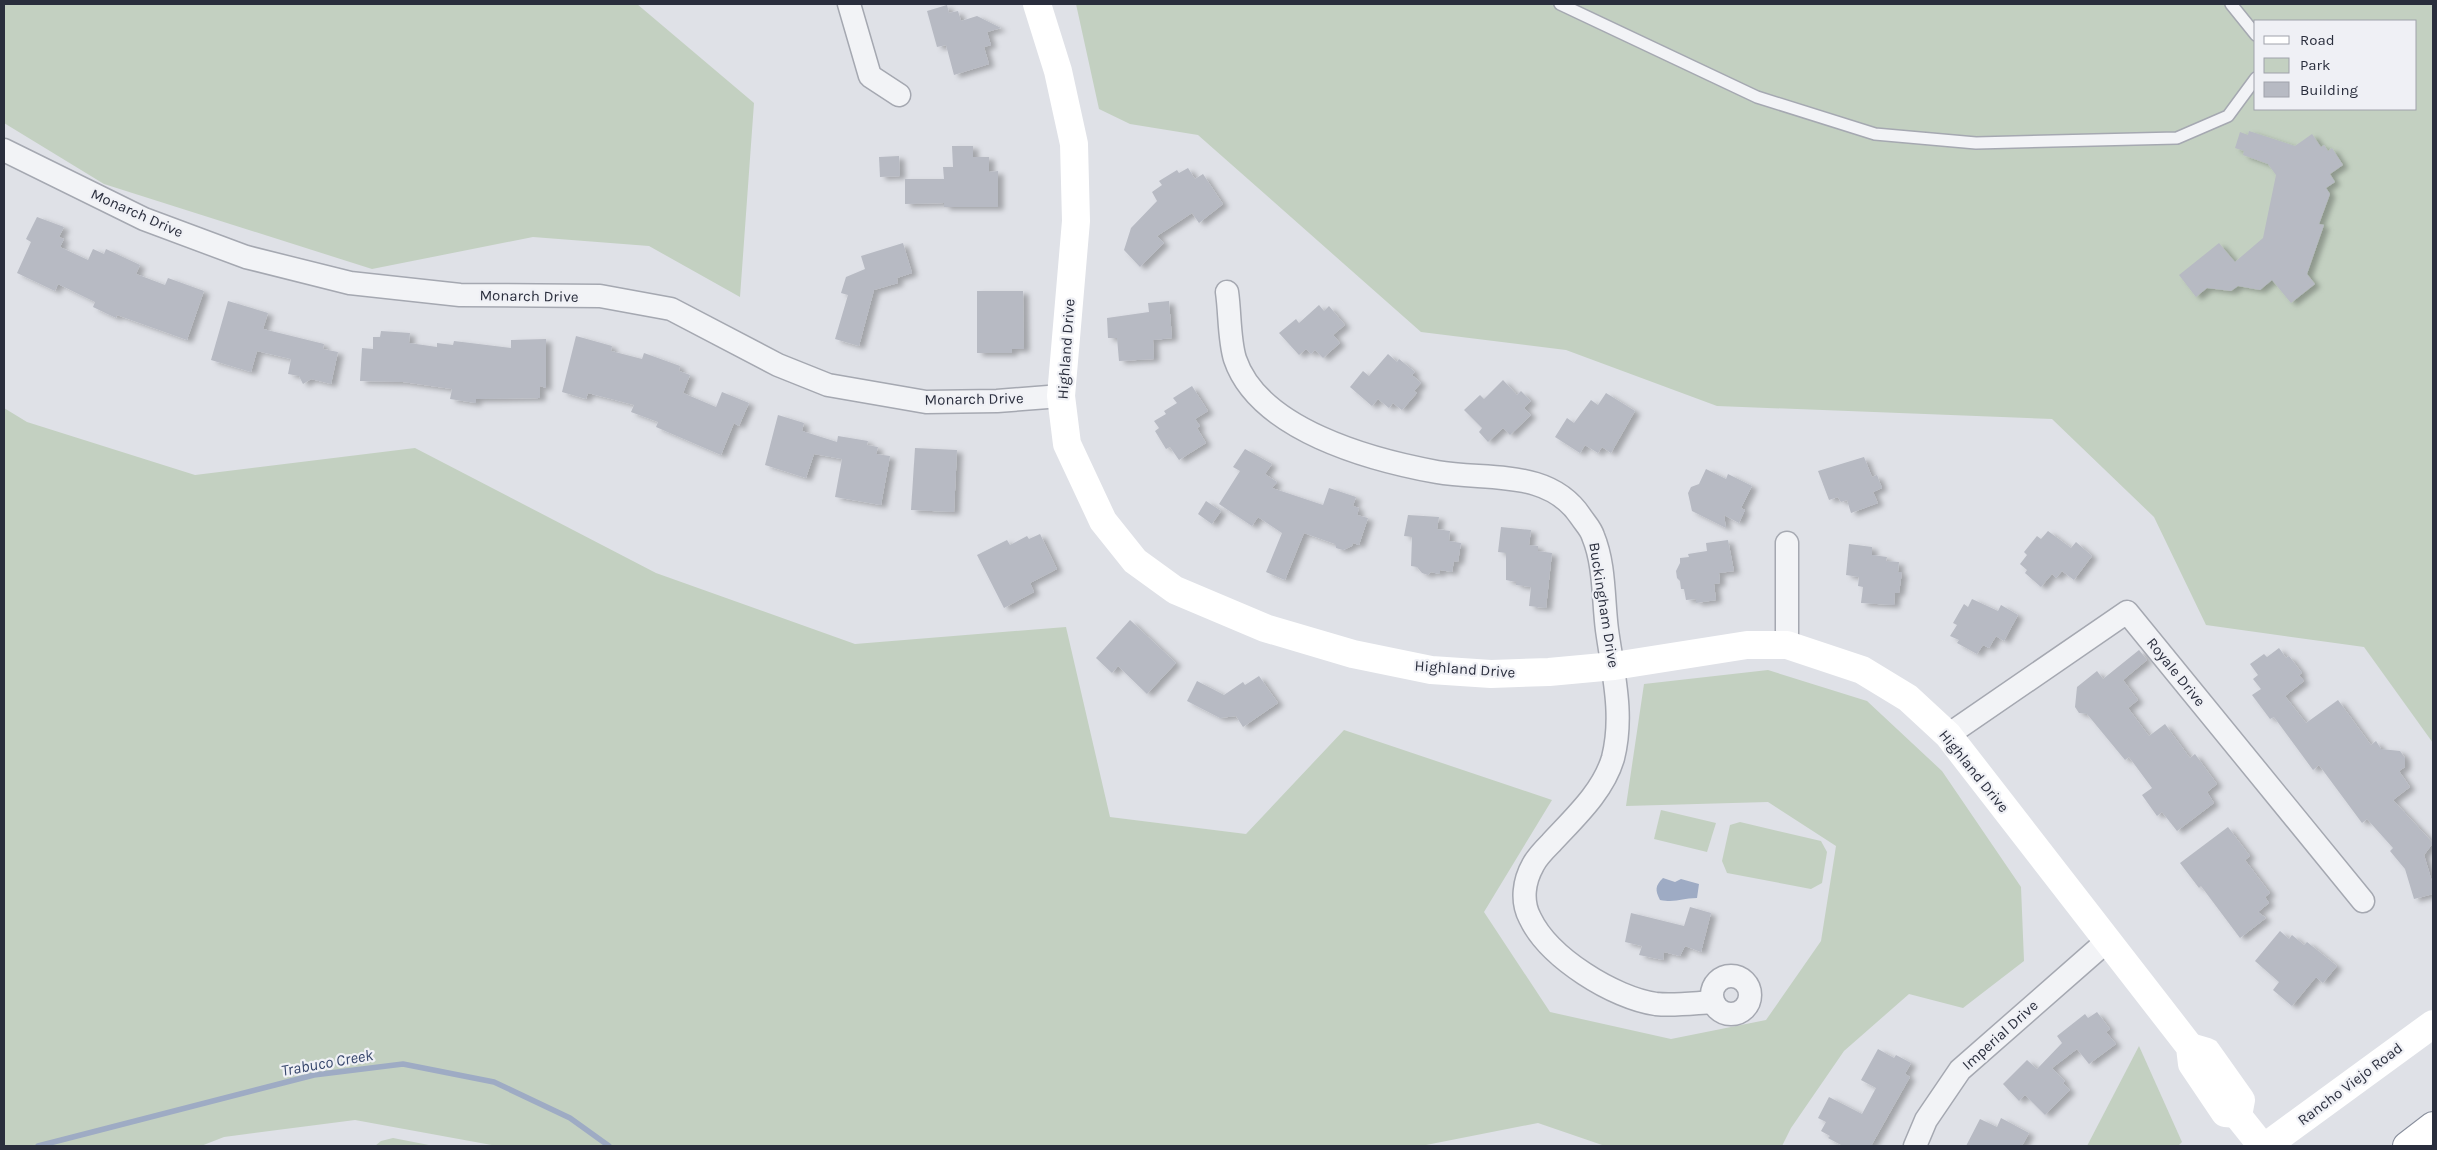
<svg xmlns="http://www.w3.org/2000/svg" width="2437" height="1150" font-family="Karla,sans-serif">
<defs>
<filter id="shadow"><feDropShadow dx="5.5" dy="3" stdDeviation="2.5" flood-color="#0004"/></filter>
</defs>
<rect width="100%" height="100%" fill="#dfe1e7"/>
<g fill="#c3d0c1" fill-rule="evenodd">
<polygon points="4,4 637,4 754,103 740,297 649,246 533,237 372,269 104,184 4,123"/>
<path d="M1076 4H2433V743L2364 647 2206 625 2154 517 2052 419 1717 406 1566 350 1421 332 1198 135 1130 124 1099 109ZM2256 21H2416V109H2256Z"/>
<polygon points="4,408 27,422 195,475 415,448 656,573 855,644 1066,627 1110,817 1246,834 1344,730 1552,800 1484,912 1550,1012 1671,1039 1766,1020 1821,941 1836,846 1768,802 1626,806 1644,684 1768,670 1867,701 1942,771 2021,887 2024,961 1963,1008 1909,994 1844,1051 1791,1128 1782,1146 1605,1146 1538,1123 1421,1146 497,1146 355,1120 224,1137 201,1146 4,1146"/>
<polygon points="1661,810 1716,823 1707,852 1654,839"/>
<polygon points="1740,822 1821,841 1827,852 1822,883 1811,889 1727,873 1722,861 1730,825"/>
<polygon points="2139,1046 2182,1142 2178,1146 2087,1146"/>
<polygon points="393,1138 434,1146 375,1146 381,1141"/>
</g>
<path fill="#9eabc4" d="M1663 878 1675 882 1681 879 1699 884 1697 898C1681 898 1677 903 1660 900 1655 890 1655 886 1663 878Z"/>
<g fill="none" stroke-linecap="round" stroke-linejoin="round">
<polyline stroke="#9eabc4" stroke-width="5.5" points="38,1146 314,1075 403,1064 494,1082 570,1118 609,1146"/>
</g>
<g fill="#b7bac3" filter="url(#shadow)">
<polygon points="947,5 949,13 958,11 961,21 977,16 1001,28 987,32 991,45 984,47 989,64 954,75 946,45 937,47 927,11"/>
<polygon points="2249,131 2295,146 2312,134 2321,147 2324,145 2328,151 2332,148 2343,165 2330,174 2335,182 2326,188 2330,194 2319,224 2324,225 2307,274 2315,284 2291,303 2272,280 2260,290 2238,286 2231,291 2207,288 2196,297 2179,275 2219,243 2235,262 2263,238 2276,175 2268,164 2243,155 2244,151 2235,148 2240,132 2248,135"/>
<polygon points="952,146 973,146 973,157 989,157 989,172 998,171 998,207 944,207 944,203 905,204 905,179 944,179 943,167 953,167"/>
<polygon points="899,156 900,176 880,177 879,157"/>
<polygon points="1188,168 1195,179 1203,174 1223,204 1199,223 1192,213 1157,236 1164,243 1140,267 1124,250 1131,228 1157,201 1152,192 1162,185 1159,181 1177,170 1179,173"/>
<polygon points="37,217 64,227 59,237 64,239 60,247 88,260 93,249 104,254 106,249 140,265 136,274 165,285 168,278 204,291 187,340 117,315 116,318 93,307 95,302 58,284 55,291 17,273 31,242 26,239"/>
<polygon points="903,243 912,273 897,278 898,283 874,290 859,346 835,339 848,295 841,293 846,277 865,269 861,256"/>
<polygon points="977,291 1023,291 1024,349 1012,349 1012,353 977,353"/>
<polygon points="228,301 268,313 263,329 324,344 323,349 338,352 331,384 311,379 303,384 299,376 288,374 291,359 257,351 251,372 211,360"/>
<polygon points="1169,301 1172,338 1153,340 1154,359 1119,361 1117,338 1108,338 1107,318 1149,312 1148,303"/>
<polygon points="1319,305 1324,311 1329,306 1345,325 1333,335 1340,343 1323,358 1315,350 1311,354 1306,349 1299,355 1279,333 1296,319 1299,323"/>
<polygon points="381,331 410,333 409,343 437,347 437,343 453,345 454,341 511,348 511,340 546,339 546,388 540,386 540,398 476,399 476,403 450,399 452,389 403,382 360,381 362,348 373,349 373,337 380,337"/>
<polygon points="576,336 612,346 611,351 642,359 644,353 680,366 679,371 690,375 683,393 716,407 722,392 749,403 739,426 734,423 721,455 656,427 658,422 631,412 634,405 588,393 586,399 562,392"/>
<polygon points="1388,354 1397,362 1399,359 1415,372 1412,375 1421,383 1414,391 1417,393 1402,410 1393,403 1389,408 1378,399 1372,406 1350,387 1363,371 1369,376"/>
<polygon points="1503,380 1517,395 1521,391 1531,401 1524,408 1531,415 1510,435 1503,428 1488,442 1479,432 1482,428 1464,410 1480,395 1484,399"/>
<polygon points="1192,386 1208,411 1195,419 1200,426 1197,428 1206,443 1179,460 1170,447 1166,449 1155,431 1159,428 1154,421 1166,414 1164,411 1177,403 1173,398"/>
<polygon points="1606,393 1635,411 1611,453 1602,447 1598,453 1585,445 1580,453 1555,437 1567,418 1574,423 1591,400 1598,405"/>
<polygon points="778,415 804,423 802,431 837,442 838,436 868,441 867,445 878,447 876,454 890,456 881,505 835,497 842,459 814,454 806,478 765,465"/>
<polygon points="915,448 957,450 954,512 911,510"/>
<polygon points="1245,449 1272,464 1265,474 1277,482 1272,488 1323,505 1329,488 1356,497 1353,506 1359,508 1357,515 1368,518 1359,545 1353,543 1352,546 1343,550 1336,548 1335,544 1304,533 1285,580 1266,572 1282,533 1258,517 1252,526 1219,504 1240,471 1233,467"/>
<polygon points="1864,457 1872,477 1877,475 1882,488 1873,492 1878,503 1851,513 1847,500 1841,502 1838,497 1829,500 1818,471"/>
<polygon points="1706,469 1726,479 1728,474 1752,486 1741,508 1745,510 1739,523 1724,515 1726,528 1692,511 1688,493 1691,487 1699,484"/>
<polygon points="1206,501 1221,511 1212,524 1198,514"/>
<polygon points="1408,515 1439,517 1437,529 1450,531 1449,541 1461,543 1458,562 1454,561 1452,572 1440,570 1440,574 1431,572 1428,575 1422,573 1417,567 1411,566 1412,537 1404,536"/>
<polygon points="1501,527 1531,530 1529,545 1538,546 1538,551 1552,553 1546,608 1529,606 1531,587 1516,585 1516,582 1506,580 1506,553 1498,552"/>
<polygon points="2048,531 2071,548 2076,542 2092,556 2074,580 2062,571 2056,578 2052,574 2041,587 2025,573 2027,570 2020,564 2027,555 2024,552 2037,536 2041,539"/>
<polygon points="1040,534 1057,569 1030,583 1034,592 1004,608 977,555 1007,540 1010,545 1027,536 1029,539"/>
<polygon points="1728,540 1734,571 1719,573 1720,583 1714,584 1716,600 1696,603 1696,599 1686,600 1684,589 1681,589 1680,581 1677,578 1676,571 1680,563 1680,558 1689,557 1688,554 1707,551 1706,543"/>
<polygon points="1849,544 1872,547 1872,555 1887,557 1886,561 1899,562 1898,572 1902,572 1899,593 1895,593 1894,605 1861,603 1863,587 1858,586 1859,577 1846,575"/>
<polygon points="1972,599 1998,611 2001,605 2018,615 2004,641 1996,636 1989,648 1983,645 1977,654 1957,643 1959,640 1950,636 1957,625 1953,623 1964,604 1968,607"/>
<polygon points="1130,620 1176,663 1147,694 1118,666 1112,673 1096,658"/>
<polygon points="2279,648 2286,658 2289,656 2302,673 2299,675 2304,681 2285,696 2306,723 2338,700 2371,745 2376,741 2381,749 2400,751 2405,758 2405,767 2399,771 2410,787 2393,800 2433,843 2424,855 2433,885 2433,894 2414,899 2405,869 2390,851 2393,848 2367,819 2362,823 2319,765 2313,770 2274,717 2270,719 2252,695 2261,689 2253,679 2258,675 2250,664 2264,654 2267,657"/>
<polygon points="2139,650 2147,660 2123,680 2138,700 2128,708 2149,736 2165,724 2190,758 2195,754 2217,784 2207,792 2214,803 2177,831 2162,812 2157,816 2142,795 2152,788 2129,757 2125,760 2087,714 2079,713 2075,707 2077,687 2097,671 2103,679"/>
<polygon points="1259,676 1278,703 1243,727 1236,716 1220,718 1187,701 1197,681 1224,695 1243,682 1245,685"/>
<polygon points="2228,827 2250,856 2245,860 2270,893 2265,897 2269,903 2258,912 2266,918 2240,938 2201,886 2199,888 2180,863"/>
<polygon points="1690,907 1711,913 1701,952 1685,946 1680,956 1664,952 1663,960 1639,955 1642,946 1625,942 1631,913 1684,926"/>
<polygon points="2280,931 2289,939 2292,935 2304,945 2307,942 2337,966 2323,983 2316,977 2292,1006 2273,990 2279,982 2255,961"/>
<polygon points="2097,1012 2110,1029 2106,1032 2116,1044 2089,1064 2077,1049 2052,1068 2065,1081 2063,1083 2070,1090 2045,1115 2025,1095 2019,1101 2003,1084 2027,1060 2037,1069 2062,1043 2057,1036 2085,1014 2088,1018"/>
<polygon points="1878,1049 1894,1058 1896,1055 1911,1063 1905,1074 1910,1077 1871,1146 1843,1146 1828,1138 1830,1136 1821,1131 1826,1122 1818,1118 1829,1097 1862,1114 1876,1088 1861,1080"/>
<polygon points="2001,1118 2029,1133 2022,1146 1966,1146 1980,1119 1997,1127"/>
</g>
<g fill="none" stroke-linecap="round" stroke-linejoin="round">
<g stroke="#a5a8b1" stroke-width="14">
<g id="lane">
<polyline points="1560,4 1757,97 1875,134 1976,143 2177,138 2228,116 2256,78"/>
<polyline points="2231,4 2256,35"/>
</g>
</g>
<g stroke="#a5a8b1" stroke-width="25">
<g id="street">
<polyline points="849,4 870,76 899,95"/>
<polyline points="4,150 144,219 246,257 350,283 460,295 600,296 671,309 778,365 828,385 926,402 997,401 1061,396"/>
<path d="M1227 292C1230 312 1229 340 1235 359 1259 430 1371 460 1437 472 1487 481 1549 468 1581 517 1585 523 1591 529 1593 536 1605 565 1603 599 1607 630 1613 673 1624 715 1613 758 1603 792 1574 818 1551 843 1544 850 1537 857 1533 865 1524 881 1521 901 1530 918 1549 958 1614 998 1656 1004 1674 1006 1695 1003 1713 1002"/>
<polyline points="1787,645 1787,543"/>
<polyline points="1948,735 2127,612 2363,901"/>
<circle cx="1731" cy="995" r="19"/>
<polyline points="1915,1146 1926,1120 1960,1070 2107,941"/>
</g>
</g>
<g stroke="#888e9c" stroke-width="30">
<polyline id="highway" points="2407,1146 2433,1126"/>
</g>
<use href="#lane" stroke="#f2f3f6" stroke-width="11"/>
<use href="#street" stroke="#f2f3f6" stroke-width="22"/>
<g stroke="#fff" stroke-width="28">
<polyline points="1037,4 1058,71 1074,144 1076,221 1061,396 1067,444 1103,521 1135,561 1175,590 1265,628 1353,654 1431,670 1491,674 1549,672 1614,666 1747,645 1787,645 1862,670 1908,698 1948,735 2190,1047 2192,1064 2225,1113 2237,1114"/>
<polyline points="2190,1047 2207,1052 2241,1100 2238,1116 2262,1146"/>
<polyline points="2266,1146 2433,1024"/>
</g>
<use href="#highway" stroke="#fff" stroke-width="28"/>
</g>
<g text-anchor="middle" stroke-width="4.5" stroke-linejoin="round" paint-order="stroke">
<g font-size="15" fill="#2a2e3d" stroke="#eff0f5">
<text transform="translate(137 213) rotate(24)" y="5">Monarch Drive</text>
<text transform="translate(529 296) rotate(1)" y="5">Monarch Drive</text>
<text transform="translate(1066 349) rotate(-86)" y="5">Highland Drive</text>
<text transform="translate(974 399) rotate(-1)" y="5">Monarch Drive</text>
<text transform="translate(1604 605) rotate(81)" y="5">Buckingham Drive</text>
<text transform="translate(1465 669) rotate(4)" y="5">Highland Drive</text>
<text transform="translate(2176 672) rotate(51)" y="5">Royale Drive</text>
<text transform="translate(1974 771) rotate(51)" y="5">Highland Drive</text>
<text transform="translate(2000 1035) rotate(-42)" y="5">Imperial Drive</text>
<text transform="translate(2350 1084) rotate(-37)" y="5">Rancho Viejo Road</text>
</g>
<g font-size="16" font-style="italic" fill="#38486d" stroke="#eff0f5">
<text transform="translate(327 1062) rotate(-10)" y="6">Trabuco Creek</text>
</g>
</g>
<rect width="2437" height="1150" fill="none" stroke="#2a2e3d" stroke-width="10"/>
<rect x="2254" y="20" width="162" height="90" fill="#eff0f5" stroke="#a0a2ab"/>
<rect x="2264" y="36" width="25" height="8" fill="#ffffff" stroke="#a0a2ab"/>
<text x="2300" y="45" font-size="15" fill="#2a2e3d">Road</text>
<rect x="2264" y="58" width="25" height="15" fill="#c3d0c1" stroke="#a0a2ab"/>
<text x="2300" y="70" font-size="15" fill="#2a2e3d">Park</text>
<rect x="2264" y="82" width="25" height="15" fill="#b7bac3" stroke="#a0a2ab"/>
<text x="2300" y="95" font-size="15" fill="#2a2e3d">Building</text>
</svg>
